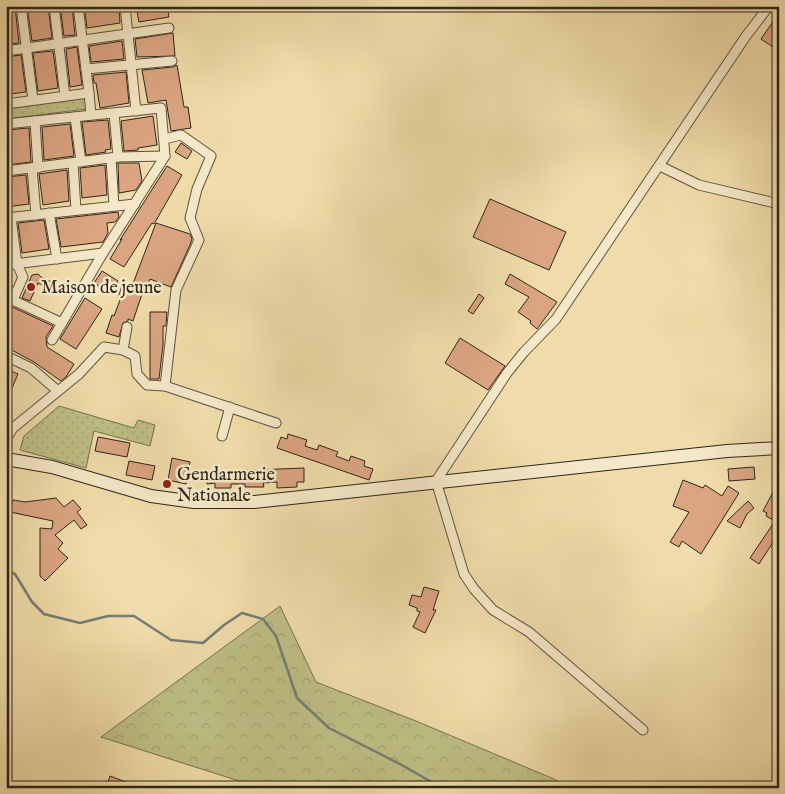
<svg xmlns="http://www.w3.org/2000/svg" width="785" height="794" font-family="'IM FELL English',serif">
<defs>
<pattern id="grass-dots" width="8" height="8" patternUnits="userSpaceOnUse" patternTransform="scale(1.25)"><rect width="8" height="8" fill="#bebf85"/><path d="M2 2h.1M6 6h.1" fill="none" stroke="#a4a472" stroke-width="1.8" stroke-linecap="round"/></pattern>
<pattern id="forest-crowns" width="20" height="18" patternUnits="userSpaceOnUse" patternTransform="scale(1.25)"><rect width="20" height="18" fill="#bebf85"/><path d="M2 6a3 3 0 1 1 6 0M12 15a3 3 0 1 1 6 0" fill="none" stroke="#a4a472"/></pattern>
</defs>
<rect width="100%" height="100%" fill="#f0dcaa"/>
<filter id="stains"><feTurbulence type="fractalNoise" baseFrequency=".004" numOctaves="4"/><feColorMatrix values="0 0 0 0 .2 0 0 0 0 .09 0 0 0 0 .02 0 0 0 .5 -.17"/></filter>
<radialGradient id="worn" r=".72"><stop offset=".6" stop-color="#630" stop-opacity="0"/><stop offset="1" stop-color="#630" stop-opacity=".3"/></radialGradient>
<g fill="url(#grass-dots)" stroke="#767250">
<polygon points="85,98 86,109 6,119 6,108"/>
<polygon points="59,406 134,428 138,420 155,425 150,446 94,431 86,468 20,450 24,436"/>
</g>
<polygon fill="url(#forest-crowns)" stroke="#767250" points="280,606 316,682 416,721 554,779 568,788 261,788 101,737"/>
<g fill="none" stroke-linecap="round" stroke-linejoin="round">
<polyline stroke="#737d77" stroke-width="2.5" points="6,570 15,574 32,602 44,614 80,623 108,616 134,616 171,640 203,643 224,625 242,613 263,619 276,636 297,698 329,728 400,764 442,788"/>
</g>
<g fill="#dba582" stroke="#2d251b">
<polygon points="6,6 15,6 19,43 9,44 6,29"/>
<polygon points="27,6 48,6 52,38 32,41"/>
<polygon points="60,6 72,6 75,35 64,36"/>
<polygon points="119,6 120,23 87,28 85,12"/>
<polygon points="136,6 167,6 169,17 139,22"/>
<polygon points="779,13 779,51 761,39"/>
<polygon points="173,33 175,56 137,57 135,39"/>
<polygon points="122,41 124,59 91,62 89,46"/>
<polygon points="77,47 82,85 70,87 66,49"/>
<polygon points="53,51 58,88 38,91 33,53"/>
<polygon points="21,55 26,92 10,94 6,71 6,57"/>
<polygon points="177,65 184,107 188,107 191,128 171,131 166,100 148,103 142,70 173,67"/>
<polygon points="126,72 129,103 100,108 96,83 94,83 93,75"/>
<polygon points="153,116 157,145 138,148 138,150 124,151 121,121"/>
<polygon points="108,120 111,149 105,150 106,152 86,155 82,122"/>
<polygon points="70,124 74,156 44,160 42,127"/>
<polygon points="29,128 31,162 7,165 6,130"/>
<polygon points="181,143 192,151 187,159 175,152"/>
<polygon points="118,163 139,163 142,181 136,190 119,193"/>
<polygon points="105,165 107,195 82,198 80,168"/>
<polygon points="167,166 182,175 154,224 152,223 124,267 110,259 122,239 120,240"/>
<polygon points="67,170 69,201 43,205 39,174"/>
<polygon points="26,175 29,204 6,207 6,177"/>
<polygon points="490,199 566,232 549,270 473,237"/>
<polygon points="118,212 119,217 115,222 107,223 108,233 103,242 61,247 56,219"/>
<polygon points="44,220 49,249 22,253 18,223"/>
<polygon points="156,223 190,234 192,239 190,245 171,287 150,279 145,292 143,291 133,321 128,319 128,321 123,323 119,337 106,333 112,315 114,316 120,300 118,298 122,285 131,289"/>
<polygon points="102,271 118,281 117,283 118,284 112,294 94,283"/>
<polygon points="38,274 41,277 56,284 54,291 38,283 30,301 22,298 32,275"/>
<polygon points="510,274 557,302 537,329 530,323 531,321 518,312 529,297 505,284"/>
<polygon points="479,294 484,298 473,314 468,311"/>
<polygon points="85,298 102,309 76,349 60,339"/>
<polygon points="6,304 53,326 46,337 47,347 74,364 66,377 61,381 34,362 6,347"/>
<polygon points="150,312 167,312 166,326 163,326 163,345 159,379 150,379"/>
<polygon points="460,338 505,366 488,390 445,363"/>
<polygon points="6,369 18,374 12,388 6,385"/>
<polygon points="288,434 307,440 305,446 317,450 319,445 338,452 336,456 349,461 351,456 365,461 364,466 373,469 369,480 277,448 281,437 287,439"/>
<polygon points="98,437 130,443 127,457 95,451"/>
<polygon points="172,458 190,462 186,484 168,480"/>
<polygon points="129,461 155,466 152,480 126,475"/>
<polygon points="754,467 755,479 729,481 728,469"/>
<polygon points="304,468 304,482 297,482 297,487 277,488 277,482 263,483 264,487 245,487 245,484 231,484 231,488 215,488 215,483 207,484 207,472"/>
<polygon points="683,480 703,488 705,485 722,496 728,486 739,493 701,554 682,541 679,547 670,542 689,512 673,506"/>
<polygon points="779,481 779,533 759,564 750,558 775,521 766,516 767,513 763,511"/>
<polygon points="56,498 64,507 73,500 81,509 77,512 87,525 81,529 74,520 55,535 63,543 58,549 68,558 45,581 40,576 40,528 52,529 53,521 10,512 13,500 25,502"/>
<polygon points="748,501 754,508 747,514 740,528 727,521"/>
<polygon points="424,587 439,591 433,610 436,610 425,633 413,627 420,612 417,611 417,608 409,605 412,595 421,597"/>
<polygon points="110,776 139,787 139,788 106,788"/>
</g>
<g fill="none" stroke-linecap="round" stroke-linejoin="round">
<g stroke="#5e533f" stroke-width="11">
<g id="street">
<polyline points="21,6 33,100"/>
<polyline points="54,6 65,96"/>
<polyline points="78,6 89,93 91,115"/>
<polyline points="125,6 136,111"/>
<polyline points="183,6 188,6"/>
<polyline points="6,51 169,28"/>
<polyline points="86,69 172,61"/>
<polyline points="6,104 89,93"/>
<polyline points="114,113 118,157"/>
<polyline points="75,117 81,162"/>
<polyline points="35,121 38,168"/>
<polyline points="6,124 161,108 165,156 103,253 52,340"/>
<polyline points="164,139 181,135 211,156 197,189 190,218 199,240 176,290 165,386"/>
<polyline points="111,158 114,206"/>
<polyline points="73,163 76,210"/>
<polyline points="660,166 699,185 779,204"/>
<polyline points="32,168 36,215"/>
<polyline points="6,171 118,157 165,156"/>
<polyline points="49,213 57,259"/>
<polyline points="11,217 17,264 23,277 13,300"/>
<polyline points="6,218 135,204"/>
<polyline points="6,265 103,253"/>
<polyline points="6,297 62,323"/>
<polyline points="123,350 127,327"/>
<polyline points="6,356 31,368 58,391"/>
<polyline points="222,436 230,407"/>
<polyline points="6,439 13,428 79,374 104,347 123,350 135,356 137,374 147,385 165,386 276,423"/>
<polyline points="643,730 529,632 493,610 474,589 464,574 436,481 507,373 524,352 556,319 746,36 769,6"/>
</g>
</g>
<g stroke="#2d251b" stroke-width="14">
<polyline id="secondary" points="6,459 52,467 151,496 194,502 254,502 727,451 779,448"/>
</g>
<use href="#street" stroke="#f5e8c8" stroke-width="9"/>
<use href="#secondary" stroke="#f5e8c8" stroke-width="12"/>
</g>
<g fill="#8f2418" stroke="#f5e8c8" stroke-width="2">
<circle cx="31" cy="287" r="5"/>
<circle cx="167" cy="484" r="5"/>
</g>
<g text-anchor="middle" stroke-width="5" stroke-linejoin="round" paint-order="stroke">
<g font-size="18" fill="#2d251b" stroke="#f5e8c8" text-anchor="start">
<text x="41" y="293">Maison de jeune</text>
<text x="177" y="480">Gendarmerie<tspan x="177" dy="21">Nationale</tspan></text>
</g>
</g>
<rect width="785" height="794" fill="none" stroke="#f0dcaa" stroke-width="25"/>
<rect x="8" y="8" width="770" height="779" fill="none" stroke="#2d251b" stroke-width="2.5"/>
<rect x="12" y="12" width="760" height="769" fill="none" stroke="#2d251b"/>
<rect width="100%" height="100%" filter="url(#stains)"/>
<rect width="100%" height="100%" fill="url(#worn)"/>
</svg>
